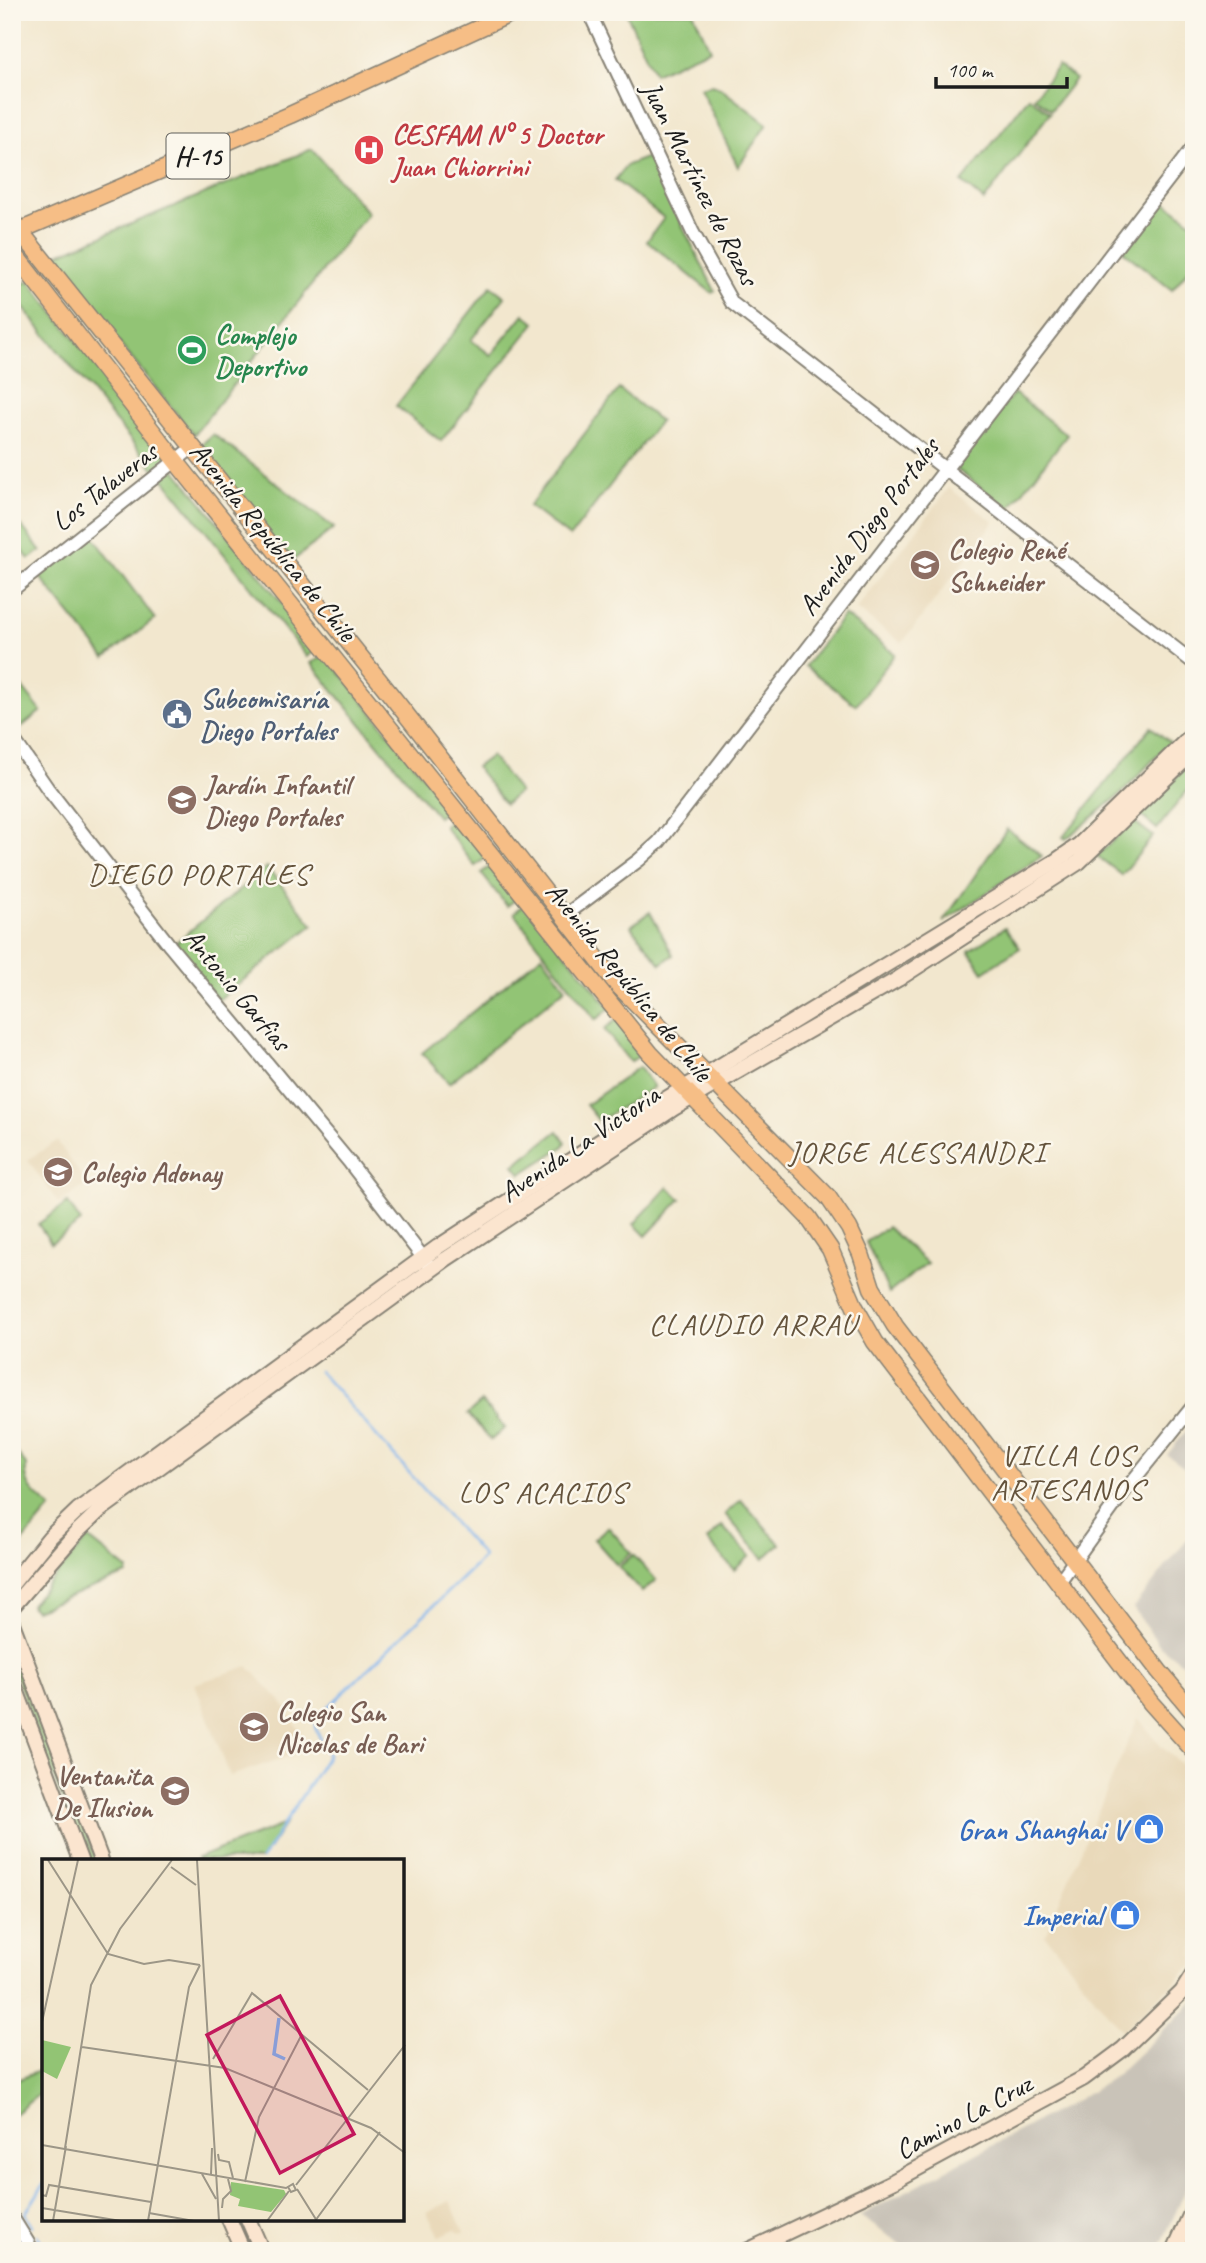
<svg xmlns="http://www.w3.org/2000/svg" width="1206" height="2263" font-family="Caveat,sans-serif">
<rect width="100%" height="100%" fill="#fbf7ec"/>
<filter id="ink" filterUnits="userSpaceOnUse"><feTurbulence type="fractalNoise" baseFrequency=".0143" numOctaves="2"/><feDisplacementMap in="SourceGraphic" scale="14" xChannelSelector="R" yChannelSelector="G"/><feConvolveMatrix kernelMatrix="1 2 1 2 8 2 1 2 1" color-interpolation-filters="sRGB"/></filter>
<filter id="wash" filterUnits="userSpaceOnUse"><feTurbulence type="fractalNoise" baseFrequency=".00686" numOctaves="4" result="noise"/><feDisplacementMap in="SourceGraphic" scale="28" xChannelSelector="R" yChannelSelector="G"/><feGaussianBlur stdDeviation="1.57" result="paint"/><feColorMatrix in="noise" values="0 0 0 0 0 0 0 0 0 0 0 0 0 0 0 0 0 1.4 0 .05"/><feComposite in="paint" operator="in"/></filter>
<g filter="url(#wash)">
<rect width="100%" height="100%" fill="#f2e7ce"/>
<g fill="#e9d9ba">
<polygon points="949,488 994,522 902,643 856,609"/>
<polygon points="57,1141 87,1184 59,1204 28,1160"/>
<polygon points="248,1666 284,1705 310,1749 230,1776 195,1684"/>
<polygon points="1138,1718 1161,1746 1194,1776 1194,1964 1122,2031 1045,1935"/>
<polygon points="450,2201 464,2232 459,2233 455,2229 439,2236 427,2213"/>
</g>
<g fill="#c9c3b8">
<polygon points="1194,1421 1194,1475 1167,1455"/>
<polygon points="1194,1531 1194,1672 1160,1646 1133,1608"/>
<polygon points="1194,2001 1194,2172 1158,2251 910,2251 860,2216 1079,2099 1116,2075"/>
</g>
<g fill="#92c474" stroke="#577048" stroke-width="2">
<polygon points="626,12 693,12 710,49 654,74"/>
<polygon points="1058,66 1075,79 1051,110 1034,97"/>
<polygon points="711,85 720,88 767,124 738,167 700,88"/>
<polygon points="1029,97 1050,113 984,201 962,182"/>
<polygon points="312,149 368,213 194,435 55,265 56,255"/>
<polygon points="648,157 715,291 712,293 647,241 664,218 615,180 627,165"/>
<polygon points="1163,200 1194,224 1194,263 1172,290 1123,251"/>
<polygon points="29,281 170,460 155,470 12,294 12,288"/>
<polygon points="491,286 505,297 471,340 491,355 524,314 535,323 441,441 396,406"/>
<polygon points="619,389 660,421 570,537 529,506"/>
<polygon points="1014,393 1067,435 1009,509 955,468"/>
<polygon points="213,434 334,528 291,562 199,447"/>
<polygon points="175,469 318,648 307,657 162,477"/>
<polygon points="21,525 41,551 29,559 12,538 12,531"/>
<polygon points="93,536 155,619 105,658 39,576"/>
<polygon points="844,615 895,654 856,705 805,666"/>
<polygon points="326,655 449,808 438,817 311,663"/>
<polygon points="14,677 41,711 20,728 12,719"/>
<polygon points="1151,727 1170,742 1122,793 1066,839 1063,837"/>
<polygon points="491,756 519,792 505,804 476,767"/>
<polygon points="1194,759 1194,782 1157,829 1140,815"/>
<polygon points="457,816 487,857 475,866 444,826"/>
<polygon points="1133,821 1153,836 1122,875 1097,856"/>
<polygon points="1007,829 1042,856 943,922"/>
<polygon points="495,863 520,896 507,906 481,873"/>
<polygon points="267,867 313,925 218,1000 173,945"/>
<polygon points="525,903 610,1008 596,1020 514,913"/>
<polygon points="650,912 673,955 661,964 631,926"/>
<polygon points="1005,927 1020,948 983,972 969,951"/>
<polygon points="542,955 566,988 449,1083 422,1053"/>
<polygon points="618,1019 644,1053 630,1062 604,1029"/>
<polygon points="639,1067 654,1087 599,1121 586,1105"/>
<polygon points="558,1131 566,1142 563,1147 521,1174 514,1165"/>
<polygon points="668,1187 681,1199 646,1236 634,1224"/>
<polygon points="68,1203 81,1222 51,1243 38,1224"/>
<polygon points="887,1227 927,1263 889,1293 866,1242"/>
<polygon points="482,1402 505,1428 491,1440 468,1414"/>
<path d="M12 1446 26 1465C24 1488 36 1494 51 1508L12 1554Z"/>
<polygon points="741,1500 780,1544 764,1559 725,1514"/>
<polygon points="722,1526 750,1556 734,1570 707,1540"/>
<polygon points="608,1527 631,1553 617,1565 594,1539"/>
<polygon points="88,1538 128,1570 127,1574 35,1610 30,1605"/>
<polygon points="633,1555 656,1580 642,1592 619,1567"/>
<polygon points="12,1636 96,1860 84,1860 12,1664"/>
<polygon points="285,1824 261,1860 198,1860 197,1858"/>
<polygon points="44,2069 44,2090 12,2116 12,2082"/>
</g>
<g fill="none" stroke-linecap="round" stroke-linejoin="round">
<g stroke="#7fb4ed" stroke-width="2.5">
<polyline points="261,1860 328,1755 315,1727 319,1716 484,1557 319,1371"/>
<polyline points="32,2226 25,2214 44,2184"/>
<polyline points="37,2235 47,2251"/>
</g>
</g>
</g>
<g filter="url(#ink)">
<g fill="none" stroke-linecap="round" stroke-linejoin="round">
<g stroke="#878275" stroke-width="16">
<g id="tertiary">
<polyline points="589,12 693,233 732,303 1194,663"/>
<polyline points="12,590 193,447"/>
<polyline points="12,737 48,789 170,946 350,1163 428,1264"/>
<polyline points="563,917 639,860 659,842 1194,146"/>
<polyline points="1059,1582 1123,1493 1194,1405"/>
<polyline points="12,2217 33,2251"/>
</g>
</g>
<g stroke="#878275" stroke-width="18">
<g id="secondary">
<polyline points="12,1584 50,1537 78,1510 438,1247 648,1110 1056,861 1079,845 1194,733"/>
<polyline points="12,1607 78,1531 100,1510 446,1259 674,1108 898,979 1079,862 1194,751"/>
<polyline points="12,1623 101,1860"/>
<polyline points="12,1679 80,1860"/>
<polyline points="229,2219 243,2251"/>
<polyline points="248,2219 262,2251"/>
<polyline points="747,2251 894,2181 1084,2078 1123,2049 1182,1992 1194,1973"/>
<polyline points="1174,2251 1194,2207"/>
</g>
</g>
<g stroke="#878275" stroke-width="19">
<g id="primary">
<polyline points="12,221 398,704 617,984 828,1197 849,1228 861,1254 872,1288 895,1326 1159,1671 1194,1713"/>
<polyline points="12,234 290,115 514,12"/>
<polyline points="12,251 182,469 650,1053 808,1217 830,1249 855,1307 875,1342 1151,1703 1194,1751"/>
</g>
</g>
<g stroke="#878275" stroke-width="19">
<polyline id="trunk" points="1190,2251 1194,2244"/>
</g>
<use href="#tertiary" stroke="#fff" stroke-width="12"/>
<use href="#secondary" stroke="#fbe5cf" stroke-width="14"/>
<use href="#primary" stroke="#f6be86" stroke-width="16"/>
<use href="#trunk" stroke="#f6be86" stroke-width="16"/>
</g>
</g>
<defs>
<g id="hospital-disc" transform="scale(1.575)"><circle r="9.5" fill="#e0444e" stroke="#fbf7ec"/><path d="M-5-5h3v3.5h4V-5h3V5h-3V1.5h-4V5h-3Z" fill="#fff"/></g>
<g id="stadium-disc" transform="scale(1.575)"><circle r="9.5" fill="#2e9e5b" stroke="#fbf7ec"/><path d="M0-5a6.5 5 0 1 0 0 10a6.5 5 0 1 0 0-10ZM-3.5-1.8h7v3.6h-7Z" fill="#fff"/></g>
<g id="school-disc" transform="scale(1.575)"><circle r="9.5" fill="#8d6e63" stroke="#fbf7ec"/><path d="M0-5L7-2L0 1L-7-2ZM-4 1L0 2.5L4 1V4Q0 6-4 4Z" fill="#fff"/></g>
<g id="civic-disc" transform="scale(1.575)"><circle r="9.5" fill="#5c6f8a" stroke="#fbf7ec"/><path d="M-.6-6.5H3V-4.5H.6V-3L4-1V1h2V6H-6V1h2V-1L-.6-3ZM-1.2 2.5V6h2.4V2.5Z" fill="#fff"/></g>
<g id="shop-disc" transform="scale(1.575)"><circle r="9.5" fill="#3f7fe0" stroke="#fbf7ec"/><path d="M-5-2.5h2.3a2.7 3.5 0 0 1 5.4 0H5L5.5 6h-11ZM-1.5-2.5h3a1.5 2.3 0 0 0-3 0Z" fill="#fff"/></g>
</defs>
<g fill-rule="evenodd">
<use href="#hospital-disc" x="369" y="150"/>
<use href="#stadium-disc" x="192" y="350"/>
<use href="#school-disc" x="925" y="565"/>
<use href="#civic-disc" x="177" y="714"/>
<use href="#school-disc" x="182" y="800"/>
<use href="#school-disc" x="58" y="1172"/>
<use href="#school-disc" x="254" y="1727"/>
<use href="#school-disc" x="175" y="1791"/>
<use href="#shop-disc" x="1149" y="1829"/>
<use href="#shop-disc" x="1125" y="1915"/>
</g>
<g text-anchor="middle" stroke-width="5" stroke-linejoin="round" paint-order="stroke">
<rect fill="#fbf7ec" stroke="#5f5e5a" stroke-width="2" x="166.5" y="133.5" width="63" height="45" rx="5"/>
<g font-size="26" font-weight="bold" fill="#1c1c1c">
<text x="198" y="165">H-15</text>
</g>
<g font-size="28" font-weight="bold" fill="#be3a42" stroke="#fbf7ec" text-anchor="start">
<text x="392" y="144">CESFAM N° 5 Doctor<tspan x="392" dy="32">Juan Chiorrini</tspan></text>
</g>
<g font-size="28" fill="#1c1c1c" stroke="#fbf7ec">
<text transform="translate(701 183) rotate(63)" y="10">Juan Martínez de Rozas</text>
<text transform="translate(104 486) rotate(-38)" y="10">Los Talaveras</text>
<text transform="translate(868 526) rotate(-53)" y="10">Avenida Diego Portales</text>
<text transform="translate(274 541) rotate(51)" y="10">Avenida República de Chile</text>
<text transform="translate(630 981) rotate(51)" y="10">Avenida República de Chile</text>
<text transform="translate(238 989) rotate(50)" y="10">Antonio Garfias</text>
<text transform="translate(579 1143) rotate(-34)" y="10">Avenida La Victoria</text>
<text transform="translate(963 2116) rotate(-28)" y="10">Camino La Cruz</text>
</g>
<g font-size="28" font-weight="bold" fill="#27864d" stroke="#fbf7ec" text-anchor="start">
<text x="215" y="344">Complejo<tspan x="215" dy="32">Deportivo</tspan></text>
</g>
<g font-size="28" font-weight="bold" fill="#785e54" stroke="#fbf7ec" text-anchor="start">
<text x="948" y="559">Colegio René<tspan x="948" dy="32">Schneider</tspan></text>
<text x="205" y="794">Jardín Infantil<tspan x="205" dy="32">Diego Portales</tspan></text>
<text x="81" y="1182">Colegio Adonay</text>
<text x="277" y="1721">Colegio San<tspan x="277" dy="32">Nicolas de Bari</tspan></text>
<text x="152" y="1785" text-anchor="end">Ventanita<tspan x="152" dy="32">De Ilusion</tspan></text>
</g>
<g font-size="28" font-weight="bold" fill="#4e5e75" stroke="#fbf7ec" text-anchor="start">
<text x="200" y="708">Subcomisaría<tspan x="200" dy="32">Diego Portales</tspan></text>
</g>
<g font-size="28" font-weight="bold" fill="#366cbe" stroke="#fbf7ec" text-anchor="end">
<text x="1126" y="1839">Gran Shanghai V</text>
<text x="1102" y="1925">Imperial</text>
</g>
<g font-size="30" letter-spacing="2" fill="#64533c" stroke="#fbf7ec">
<text x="199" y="884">DIEGO PORTALES</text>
<text x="918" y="1162">JORGE ALESSANDRI</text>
<text x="753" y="1334">CLAUDIO ARRAU</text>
<text x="1068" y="1465">VILLA LOS<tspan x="1068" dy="34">ARTESANOS</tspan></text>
<text x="543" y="1502">LOS ACACIOS</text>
</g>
</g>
<g transform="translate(42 1859)">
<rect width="362" height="362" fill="#f2e7ce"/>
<path d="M0 181 29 188 15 220 0 212ZM189 323 242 331 244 335 229 353 196 347 198 340 188 336Z" fill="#92c474"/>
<path fill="none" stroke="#7fb4ed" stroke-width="3.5" d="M237 159 232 195 243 200"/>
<path fill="none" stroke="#9c9687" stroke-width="2" d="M6 1 66 95 102 105 127 101 158 106M155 1 177 362M129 8 154 26M0 163 36 1M40 188 183 209 329 269 363 294M171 200 210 134 326 231M0 286 244 329 251 325 254 331 249 333 246 328M23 289 49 126 78 70 130 1M176 295 177 301 187 303 191 319M160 315 174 340M169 315 170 289M203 323 217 258 259 177M254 326 363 186M255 330 275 362M0 336 4 337 7 326 109 343M0 349 79 362M180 349 181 340 189 332 186 320M107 354 152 362M11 362 24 287M106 362 147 128 158 106M225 362 247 332M273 362 338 273"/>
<path fill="#c2185b" fill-opacity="0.15" stroke="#c2185b" stroke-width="3.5" d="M238 137 312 275 238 314 165 176Z"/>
<rect width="362" height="362" fill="none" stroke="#1c1c1c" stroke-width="3.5"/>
</g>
<rect width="1206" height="2263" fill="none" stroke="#fbf7ec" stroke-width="42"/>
<path d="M936 77v10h131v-10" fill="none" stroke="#1c1c1c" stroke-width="3.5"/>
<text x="947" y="77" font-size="21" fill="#1c1c1c" stroke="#fbf7ec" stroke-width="5" paint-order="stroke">100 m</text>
</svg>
